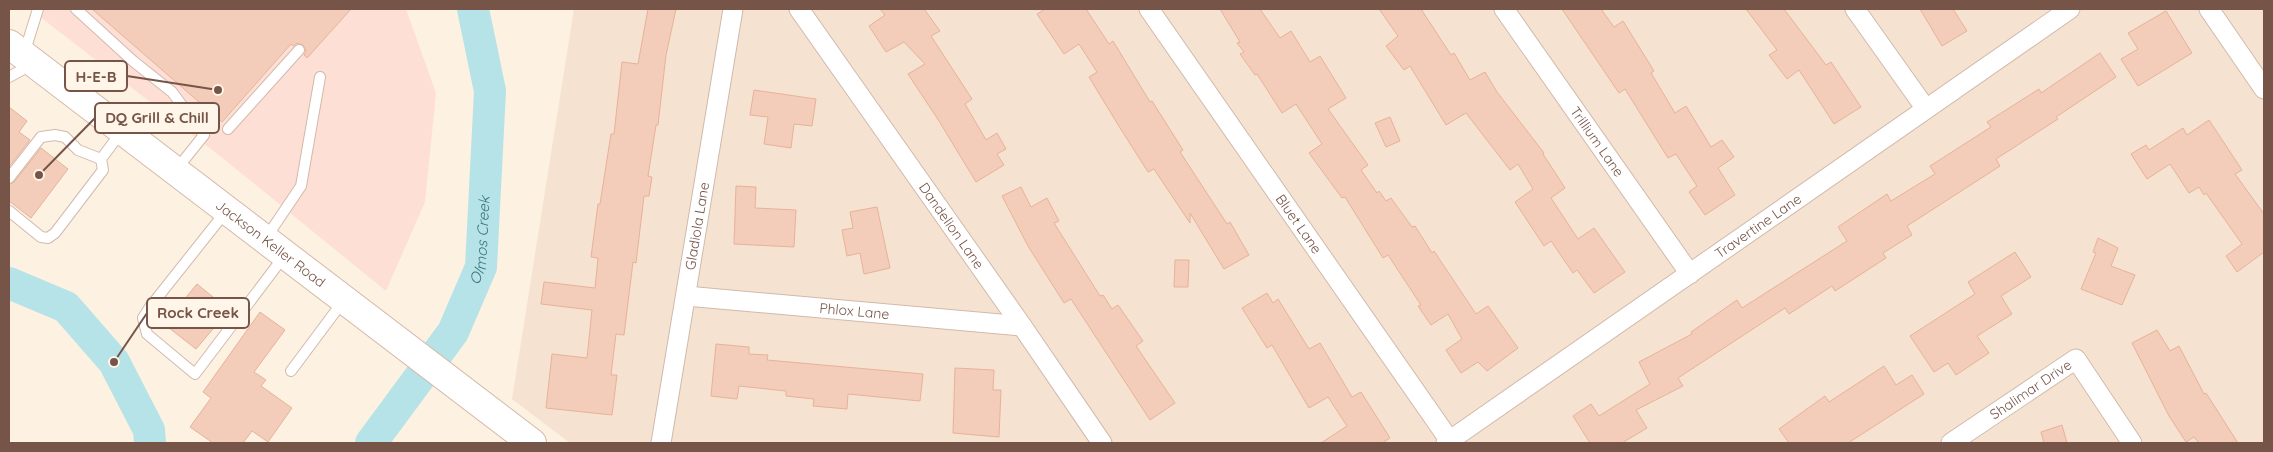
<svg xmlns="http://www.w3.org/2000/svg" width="2273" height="452" font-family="Quicksand,sans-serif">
<rect width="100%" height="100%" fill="#fdf1e2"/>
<polygon fill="#f5e2d0" points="574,9 2264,9 2264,443 570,443 512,399"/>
<polygon fill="#fedfd5" points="30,9 406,9 436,93 425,202 386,291 225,160"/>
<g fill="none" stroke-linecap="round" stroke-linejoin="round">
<g stroke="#b6e3e7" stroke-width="32">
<polyline points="9,283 66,307 114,362 149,430 150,443"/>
<path id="s1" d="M371 443 453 332 481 267 490 91 473 9"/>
</g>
</g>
<g fill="#f3cdb9" stroke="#e7b299">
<polygon points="92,9 351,9 307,58 304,55 306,51 303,45 297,43 293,46 291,44 222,122"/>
<polygon points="648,9 676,9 666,55 658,125 656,125 648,176 652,177 649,196 644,196 636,263 633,262 624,335 616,334 611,375 617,375 612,415 546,408 552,354 587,358 592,310 541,304 544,282 595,288 598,258 591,257 598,204 600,204 611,134 614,134 622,62 638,64"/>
<polygon points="880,9 924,9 940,31 931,36 972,99 965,104 986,140 997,133 1006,149 997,154 1004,165 976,182 939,121 908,74 925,64 904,42 886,52 869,26 885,15"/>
<polygon points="1045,9 1086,9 1109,44 1113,41 1150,102 1152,101 1183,150 1180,152 1227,224 1230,222 1249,255 1224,269 1190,213 1190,223 1154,169 1148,172 1117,123 1089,77 1097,72 1079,44 1064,54 1037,14"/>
<polygon points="1220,9 1260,9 1280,38 1291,31 1310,62 1320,56 1346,98 1328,109 1368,165 1361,170 1377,193 1379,191 1386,201 1391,198 1412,227 1415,226 1432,253 1434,251 1476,314 1488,306 1518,348 1487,371 1478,362 1461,373 1446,350 1462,339 1448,314 1431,325 1418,306 1421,305 1388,255 1383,258 1345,197 1342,198 1309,153 1322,144 1296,104 1282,113 1257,74 1255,75 1240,54 1244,52 1237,43 1240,42"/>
<polygon points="1379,9 1421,9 1451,55 1454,53 1470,80 1485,72 1497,92 1544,153 1543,154 1565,188 1551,198 1578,239 1594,228 1625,272 1594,293 1577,270 1573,273 1551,241 1544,246 1515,202 1533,189 1518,164 1510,170 1466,113 1446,125 1410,66 1404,70 1386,46 1398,36"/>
<polygon points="1562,9 1601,9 1614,27 1623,21 1654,71 1651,73 1675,113 1686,106 1711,147 1722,140 1734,157 1718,168 1735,195 1705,215 1689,192 1697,186 1676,154 1668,158 1625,89 1619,93"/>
<polygon points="1746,9 1784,9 1826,65 1831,62 1861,107 1834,124 1799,70 1787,79 1769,55 1777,50"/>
<polygon points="1920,9 1953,9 1967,31 1942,46"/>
<polygon points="2166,11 2192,53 2138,86 2121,59 2138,49 2128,33"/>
<polygon points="2100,53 2116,77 2056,117 2058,119 1996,159 2000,166 1907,226 1912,235 1883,253 1886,258 1835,291 1832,286 1789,314 1785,308 1678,378 1683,386 1636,410 1647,428 1622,443 1590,443 1573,416 1591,404 1599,416 1650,384 1639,362 1692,334 1691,332 1737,300 1742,308 1847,241 1838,227 1887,194 1891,201 1935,174 1930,166 1991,127 1987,122 2039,89 2041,93"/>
<polygon points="754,90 816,99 812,126 794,124 791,148 764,144 768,117 750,115"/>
<polygon points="9,107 27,121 19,132 30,140 9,167"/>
<polygon points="1390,117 1400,141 1386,147 1375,123"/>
<polygon points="2209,120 2242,170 2235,174 2264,214 2264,252 2237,272 2226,256 2242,244 2206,193 2204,195 2199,187 2189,193 2170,164 2147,179 2131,154 2146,145 2149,150 2183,128 2187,135"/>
<polygon points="41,148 68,169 31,218 9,201 9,185 14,182"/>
<polygon points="736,186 756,187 755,208 796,210 794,247 734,244"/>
<polygon points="1021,187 1031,207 1047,198 1059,221 1054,223 1100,296 1103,295 1112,309 1118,305 1143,341 1136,346 1175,403 1150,420 1071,299 1064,303 1028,246 1002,196"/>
<polygon points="877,207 890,268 864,274 860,253 847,256 842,230 853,228 850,212"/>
<polygon points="2098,238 2118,248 2111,266 2135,275 2122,305 2081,289 2096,253 2093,252"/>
<polygon points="2015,252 2031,277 2001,296 2012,314 1977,336 1989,353 1956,375 1948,363 1934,372 1910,336 1975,294 1968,282"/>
<polygon points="1175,260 1189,260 1188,287 1174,287"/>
<polygon points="197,284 229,310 196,349 164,324"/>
<polygon points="1267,293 1273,303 1278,299 1309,349 1320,343 1352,397 1361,392 1390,438 1382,443 1321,443 1347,426 1328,397 1309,408 1272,345 1267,348 1242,308"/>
<polygon points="260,312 285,330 254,372 266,380 261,386 292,408 268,442 252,431 243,443 213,443 190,427 211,398 203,392"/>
<polygon points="2157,330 2170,351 2179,346 2204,394 2206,393 2238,443 2199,443 2194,437 2186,442 2169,416 2132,343"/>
<polygon points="716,344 749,347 749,354 768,355 767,360 923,374 920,401 848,394 847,409 813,406 814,399 786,396 786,391 739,386 737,399 711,396"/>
<polygon points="1884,366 1896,385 1912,375 1924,394 1848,443 1789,443 1779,429 1825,396 1829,402"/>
<polygon points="955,368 994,370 993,390 1001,390 999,437 953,433"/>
<polygon points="2062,425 2067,443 2044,443 2041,432"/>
</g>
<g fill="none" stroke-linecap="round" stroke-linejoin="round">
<g stroke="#d1baac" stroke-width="12">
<g id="lane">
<polyline points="76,9 133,61 172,92 204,135 176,170"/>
<polyline points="24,54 38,9"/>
<polyline points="9,77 31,65"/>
<polyline points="228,129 299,50"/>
<polyline points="9,178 41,137 55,135 65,137 78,150 101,159"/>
<polyline points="227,210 150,307 143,318 147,334 195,374 285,255"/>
<polyline points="9,211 41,237 48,238 55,233 103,170 101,159 122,131"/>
<polyline points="266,238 301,186 320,77"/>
<polyline points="291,371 344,300"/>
</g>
</g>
<g stroke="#d1baac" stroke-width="21">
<g id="street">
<path id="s2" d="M799 9 1022 326 1102 443"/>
<path id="s3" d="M1149 9 1450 441"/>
<path id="s4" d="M1504 9 1690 274"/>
<polyline points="1855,9 1926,109"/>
<polyline points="2209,9 2264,89"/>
<path id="s5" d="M686 296 1022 326"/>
<path id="s6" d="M661 443 733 9"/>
<path id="s7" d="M1446 443 2070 9"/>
<path id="s8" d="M1951 443 2076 359 2132 443"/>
</g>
</g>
<g stroke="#d4b9a8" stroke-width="30">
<g id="secondary">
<path id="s9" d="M9 44 532 443"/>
</g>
</g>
<use href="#lane" stroke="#fff" stroke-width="10"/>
<use href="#street" stroke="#fff" stroke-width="19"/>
<use href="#secondary" stroke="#fff" stroke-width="28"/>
</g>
<g text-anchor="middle" stroke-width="4" stroke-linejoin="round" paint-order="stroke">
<g font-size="14" fill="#765548" stroke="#fff5e9">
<text dy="5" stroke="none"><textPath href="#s4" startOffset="162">Trillium Lane</textPath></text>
<text dy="5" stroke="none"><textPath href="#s2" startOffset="265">Dandelion Lane</textPath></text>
<text dy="5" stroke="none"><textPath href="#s3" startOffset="262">Bluet Lane</textPath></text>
<text dy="5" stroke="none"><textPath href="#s6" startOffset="220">Gladiola Lane</textPath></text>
<text dy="5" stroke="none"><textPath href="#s7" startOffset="380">Travertine Lane</textPath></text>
<text dy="5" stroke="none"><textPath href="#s9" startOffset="329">Jackson Keller Road</textPath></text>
<text dy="5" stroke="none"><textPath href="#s5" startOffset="169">Phlox Lane</textPath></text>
<text dy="5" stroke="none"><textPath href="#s8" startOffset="96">Shalimar Drive</textPath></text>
</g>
<g font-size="15" font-style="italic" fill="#3b757c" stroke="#fff5e9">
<text dy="5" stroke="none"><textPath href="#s1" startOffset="235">Olmos Creek</textPath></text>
</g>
</g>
<path fill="none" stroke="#765548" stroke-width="2" d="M218 90L127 76M39 175L95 118M114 362L147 313"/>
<g fill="#765548" stroke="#fff5e9" stroke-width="2">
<circle cx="218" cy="90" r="5"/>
<circle cx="39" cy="175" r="5"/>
<circle cx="114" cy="362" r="5"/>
</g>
<g fill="#fff5e9" stroke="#765548" stroke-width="2">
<rect x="65" y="61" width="62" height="30" rx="5"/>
<rect x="95" y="103" width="124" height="30" rx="5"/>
<rect x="147" y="298" width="102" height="30" rx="5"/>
</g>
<g font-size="15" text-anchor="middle" font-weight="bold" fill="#765548">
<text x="96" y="82">H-E-B</text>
<text x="157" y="123">DQ Grill &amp; Chill</text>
<text x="198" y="318">Rock Creek</text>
</g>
<rect width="2273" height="452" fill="none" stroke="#765548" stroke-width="20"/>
</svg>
